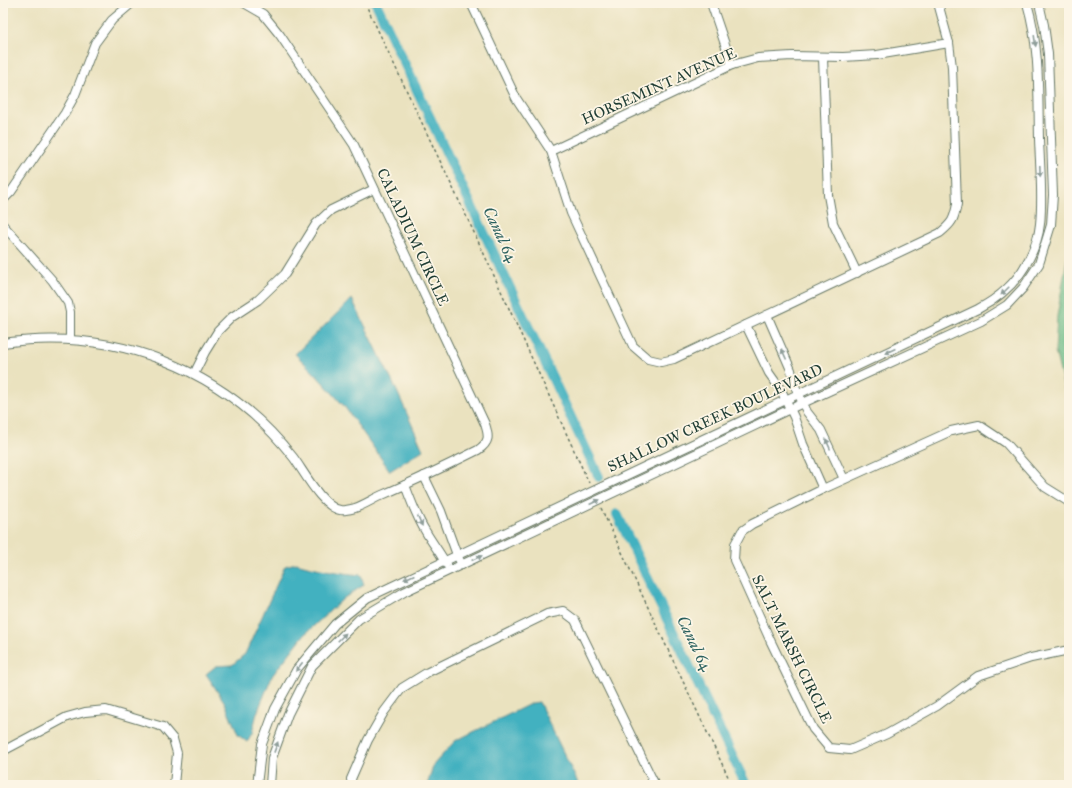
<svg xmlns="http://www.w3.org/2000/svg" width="1072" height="788" font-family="'IM FELL Great Primer',serif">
<rect width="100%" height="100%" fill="#fcf5e5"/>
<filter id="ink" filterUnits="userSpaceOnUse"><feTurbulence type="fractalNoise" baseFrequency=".025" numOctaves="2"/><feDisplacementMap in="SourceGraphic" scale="8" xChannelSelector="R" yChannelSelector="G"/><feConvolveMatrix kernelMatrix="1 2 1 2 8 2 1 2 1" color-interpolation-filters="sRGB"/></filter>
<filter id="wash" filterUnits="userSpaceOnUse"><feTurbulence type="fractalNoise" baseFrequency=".012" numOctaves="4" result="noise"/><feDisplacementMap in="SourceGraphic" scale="16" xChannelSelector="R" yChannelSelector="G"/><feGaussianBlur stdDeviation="0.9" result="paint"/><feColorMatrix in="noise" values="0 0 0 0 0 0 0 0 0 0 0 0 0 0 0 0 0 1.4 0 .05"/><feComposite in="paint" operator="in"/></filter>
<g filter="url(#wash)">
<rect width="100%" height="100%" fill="#eae2bf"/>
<polygon fill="#69ba85" stroke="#447c5c" points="1069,257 1069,398 1065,392 1055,351 1057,316 1067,259"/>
<g fill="#43b1c0" stroke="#31777a">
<polygon points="352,299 397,391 423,450 390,471 344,406 316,375 295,354"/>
<path d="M296 563C318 569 339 573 361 575L364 585 344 598 304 635 272 676 257 713 252 733 247 742 238 735 225 703 206 674 216 666 232 665 245 654 285 566Z"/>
<polygon points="539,702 579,785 427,785 434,764 455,741 532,703"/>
<polygon points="99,777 100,785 85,785"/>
</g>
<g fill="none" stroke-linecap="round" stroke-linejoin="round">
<g stroke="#43b1c0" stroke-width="10">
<polyline points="376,3 599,477"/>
<polyline points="617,514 746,785"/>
</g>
</g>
</g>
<g filter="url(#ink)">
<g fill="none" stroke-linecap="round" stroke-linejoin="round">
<g stroke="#667765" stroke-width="10">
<g id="minor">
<path d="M471 3 516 98 551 151 571 213 633 346 648 359 661 362 674 359 940 233C952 223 954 220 957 204L952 67 949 43 938 3"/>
<polyline points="711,3 732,65"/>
<polyline points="823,57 828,195 833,223 857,273"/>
<polyline points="551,151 732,65 758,58 792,56 843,57 877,55 949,43"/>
<polyline points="3,200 11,192 65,113 75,95 95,43 112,20 132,3"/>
<polyline points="3,225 52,280 68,303 70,312 70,340"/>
<polyline points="767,315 791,370 794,384 807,412 821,430 844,479"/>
<polyline points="746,325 769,373 781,390 794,417 803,444 823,489"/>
<path d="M3 343C115 327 223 368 293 457 303 470 322 507 340 510 344 511 351 509 355 508 364 505 373 499 382 495 415 481 446 466 478 450 490 442 489 436 485 424L354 145 280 35 263 14 244 3"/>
<polyline points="194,374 205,352 218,331 232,317 258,300 285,274 316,224 331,210 374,189"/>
<polyline points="424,476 441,511 457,555 462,565"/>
<path d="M405 485C411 501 417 518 426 532 432 543 440 552 446 564"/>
<polyline points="1069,502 1045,487 1006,443 979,425 951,431 823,489 752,524 742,531 735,544 734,560 771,642 813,729 829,748 850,750 887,734 937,706 978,676 1031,658 1069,650"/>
<polyline points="3,751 67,717 85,712 106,710 163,727 173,739 177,753 174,785"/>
<path d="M257 785 262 744 275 709 297 669 335 624 367 598 978 309C999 298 1018 281 1029 259 1034 249 1039 235 1040 224 1043 196 1040 167 1039 139 1038 93 1040 47 1027 3"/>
<polyline points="270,785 272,758 288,714 312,666 359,619 404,592 790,409 981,321 1007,305 1023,288 1039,264 1051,225 1053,195 1048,54 1044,25 1039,3"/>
<polyline points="352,785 351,779 368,740 384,712 402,688 428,672 547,614 563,611 575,620 655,785"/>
</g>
</g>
<g stroke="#667765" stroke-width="1.5" stroke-dasharray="3 3" stroke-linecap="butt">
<polyline points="365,3 479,243 589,483"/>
<polyline points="3,5 7,3"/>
<polyline points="601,508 732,785"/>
</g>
<use href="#minor" stroke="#fff" stroke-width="8"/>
</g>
<defs><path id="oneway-solid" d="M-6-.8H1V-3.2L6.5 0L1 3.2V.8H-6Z"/></defs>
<g fill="#8f9e9a">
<use href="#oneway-solid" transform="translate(1035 41) rotate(82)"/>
<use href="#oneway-solid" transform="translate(1040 171) rotate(88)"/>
<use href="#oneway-solid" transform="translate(1005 291) rotate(135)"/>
<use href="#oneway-solid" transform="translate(890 351) rotate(155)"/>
<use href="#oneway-solid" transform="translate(784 354) rotate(-114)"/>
<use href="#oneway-solid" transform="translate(828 444) rotate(-114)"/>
<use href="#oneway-solid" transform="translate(595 502) rotate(-25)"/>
<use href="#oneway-solid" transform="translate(420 521) rotate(66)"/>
<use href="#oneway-solid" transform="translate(477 558) rotate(-25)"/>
<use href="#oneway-solid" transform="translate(409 577) rotate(155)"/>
<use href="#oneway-solid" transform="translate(342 637) rotate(-45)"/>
<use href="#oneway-solid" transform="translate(299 667) rotate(127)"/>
<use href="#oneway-solid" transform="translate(276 747) rotate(-70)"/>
</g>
</g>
<g text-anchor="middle" stroke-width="3.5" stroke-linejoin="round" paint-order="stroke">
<g font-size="15" fill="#1f3d34" stroke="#fcf5e5">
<text transform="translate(659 86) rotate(-24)" y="5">HORSEMINT AVENUE</text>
<text transform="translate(413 237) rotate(65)" y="5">CALADIUM CIRCLE</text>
<text transform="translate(715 418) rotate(-25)" y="5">SHALLOW CREEK BOULEVARD</text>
<text transform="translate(792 649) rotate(64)" y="5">SALT MARSH CIRCLE</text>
</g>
<g font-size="16" font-style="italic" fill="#2a605e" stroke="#fcf5e5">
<text transform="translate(501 234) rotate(65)" y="6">Canal 64</text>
<text transform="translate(695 643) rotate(64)" y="6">Canal 64</text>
</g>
</g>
<rect width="1072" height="788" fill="none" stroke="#fcf5e5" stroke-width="16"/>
</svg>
